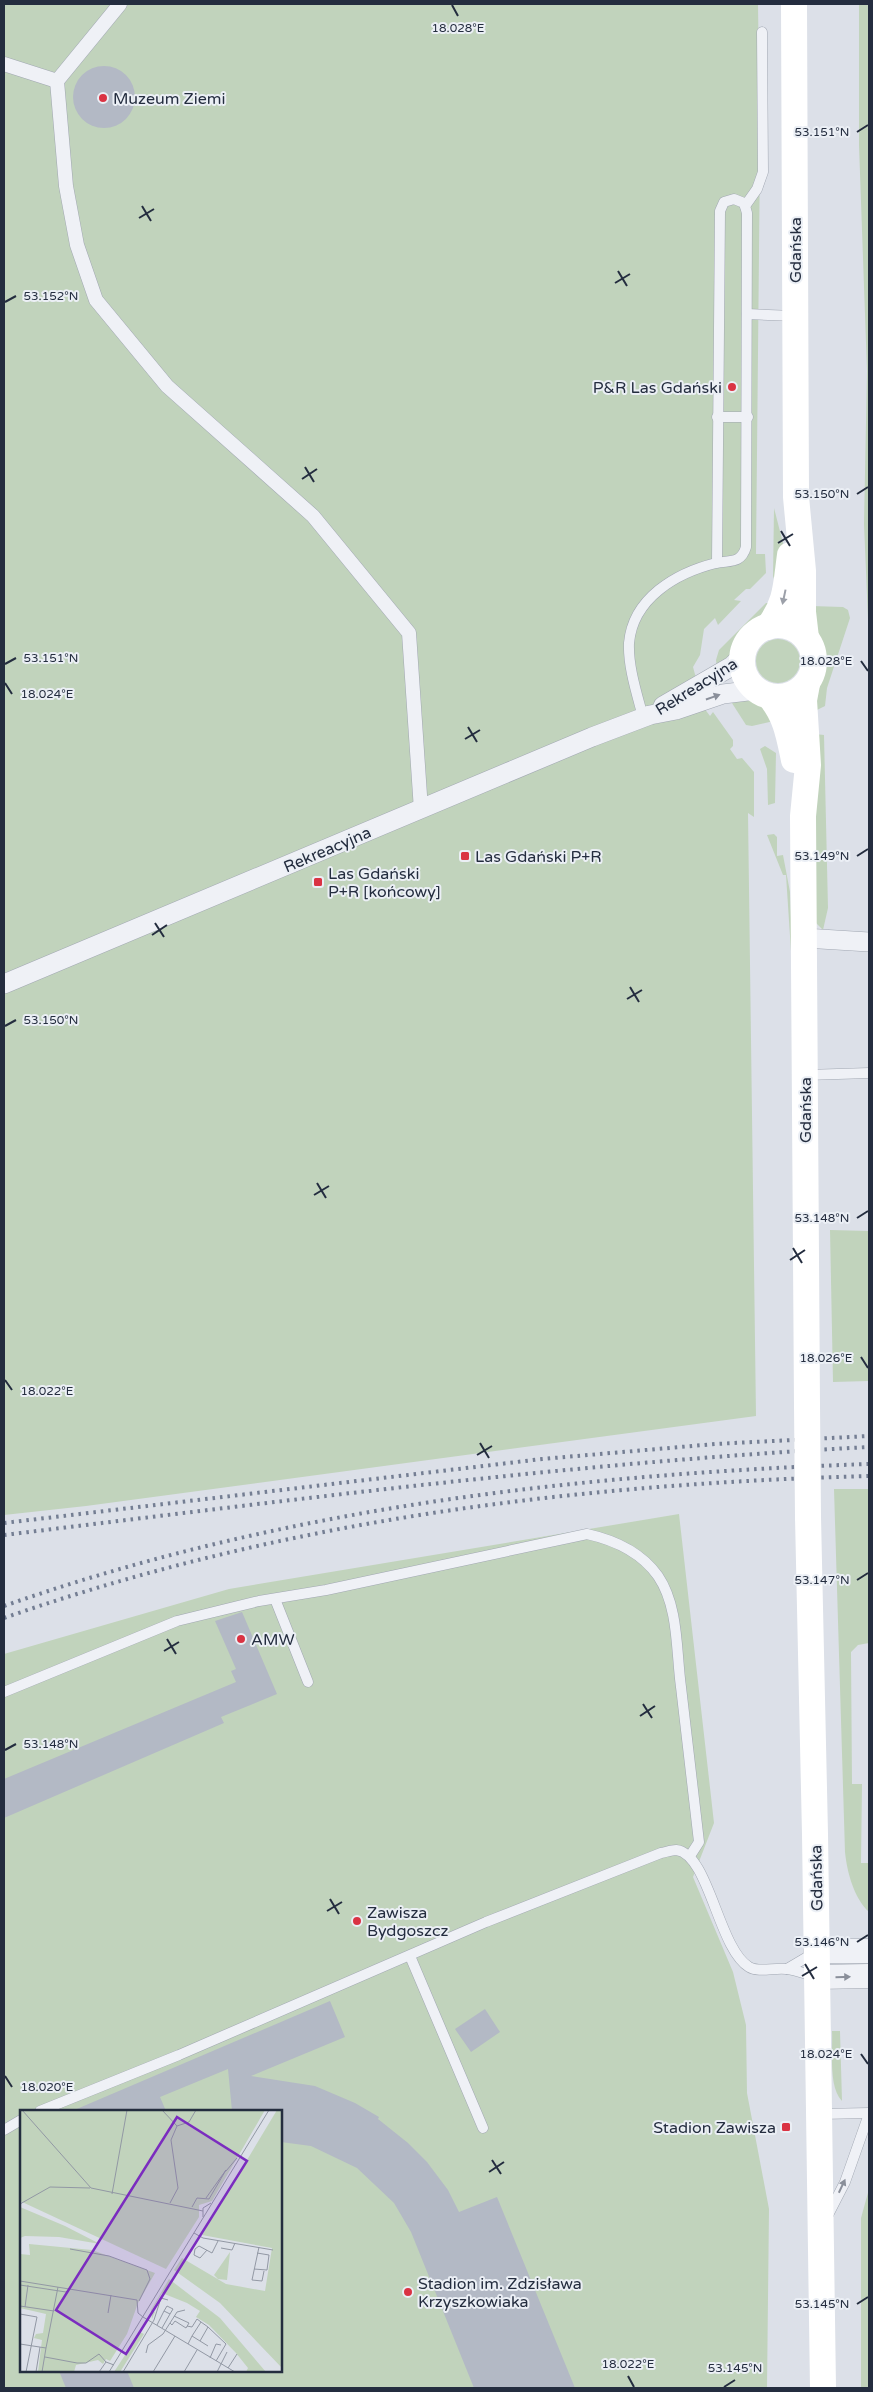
<svg xmlns="http://www.w3.org/2000/svg" width="873" height="2392" font-family="'Varela Round',sans-serif">
<rect width="100%" height="100%" fill="#dce0e8"/>
<g fill="#c1d3bc" fill-rule="evenodd">
<polygon points="4,4 758,4 760,152 756,554 765,554 766,573 750,589 746,589 734,600 741,601 718,625 715,618 704,629 700,655 693,667 704,708 710,716 713,712 733,740 733,746 730,749 737,759 742,758 754,772 754,817 748,813 756,1416 86,1506 4,1515"/>
<polygon points="859,4 869,4 869,643 864,524 867,371 859,145"/>
<polygon points="774,508 783,543 781,584 775,582 773,576"/>
<polygon points="766,603 770,603 762,619 745,631 732,654 717,668 716,660 719,650"/>
<polygon points="811,606 843,607 848,610 850,618 827,688 825,706 811,713 812,692 822,672 822,664 820,647 814,633"/>
<circle cx="778" cy="661" r="22"/>
<polygon points="749,698 766,706 778,720 752,726 746,725 730,700"/>
<polygon points="815,734 824,735 828,908 823,930 814,921"/>
<polygon points="765,746 776,753 775,803 768,805 767,769 760,749"/>
<polygon points="774,834 777,837 777,856 783,855 790,892 794,997 786,875 783,875 767,835"/>
<polygon points="830,1230 869,1231 869,1381 833,1382"/>
<path d="M834 1489H869V1643L858 1645 851 1652 852 1784H862L861 1863H869V1912C854 1898 847 1872 845 1852Z"/>
<path d="M679 1514 714 1823 693 1877 733 1972 746 2025 747 2093 769 2209 767 2388H4V1654L229 1589ZM21 2111H281V2371H21Z"/>
<path d="M832 2031H840L842 2101C828 2087 833 2050 832 2031Z"/>
<polygon points="869,2189 869,2388 861,2388 861,2218"/>
</g>
<g fill="#b3b9c5">
<circle cx="104" cy="97" r="31"/>
<polygon points="242,1612 277,1694 221,1717 224,1723 4,1818 4,1779 236,1682 231,1671 236,1669 215,1621"/>
<polygon points="330,2001 345,2037 251,2076 315,2086 355,2103 379,2117 378,2119 408,2143 427,2162 448,2190 459,2212 497,2197 575,2388 474,2388 411,2232 394,2203 357,2168 311,2146 281,2142 281,2111 232,2111 228,2069 160,2097 166,2111 72,2111"/>
<polygon points="485,2009 500,2032 471,2052 455,2029"/>
<polygon points="59,2371 127,2371 134,2388 66,2388"/>
</g>
<g fill="none" stroke-linecap="round" stroke-linejoin="round">
<g stroke="#a1a7b2" stroke-width="11">
<g id="service">
<polyline points="745,206 757,189 763,172 762,32"/>
<polyline points="747,314 794,316"/>
<polyline points="717,417 748,417"/>
<path d="M643 717C637 694 628 667 629 643 633 598 676 573 716 563 730 560 741 564 746 547L747 213 744 203 734 199 724 202 720 211 717 563"/>
<polyline points="806,1075 869,1073"/>
<polyline points="275,1599 308,1682"/>
<path d="M4 1692 177 1621 259 1601 326 1590 587 1534C614 1540 641 1552 658 1576 679 1607 676 1651 681 1687 687 1739 693 1790 699 1842L690 1856"/>
<polyline points="410,1956 483,2128"/>
<polyline points="787,1969 814,1953"/>
<path d="M40 2111 179 2055 486 1922 661 1853C666 1852 672 1850 676 1850 709 1853 718 1948 749 1967 759 1973 775 1967 787 1969 797 1970 807 1975 817 1977"/>
<polyline points="820,2114 869,2113"/>
<polyline points="4,2130 21,2120"/>
<polyline points="828,2215 845,2182 869,2114"/>
</g>
</g>
<g stroke="#a1a7b2" stroke-width="15">
<g id="pedestrian">
<polyline points="120,4 57,81 66,186 77,245 96,300 167,386 313,516 409,633 421,810"/>
<polyline points="4,64 57,81"/>
</g>
</g>
<g stroke="#a1a7b2" stroke-width="20">
<g id="minor">
<polyline points="663,706 732,666 742,656"/>
<polyline points="804,938 869,942"/>
<polyline points="4,984 592,737 650,715 676,710 723,694 756,690"/>
</g>
</g>
<g stroke="#a1a7b2" stroke-width="25">
<g id="tertiary">
<polyline points="816,1951 869,1951"/>
<polyline points="817,1977 869,1976"/>
</g>
</g>
<use href="#service" stroke="#eff1f6" stroke-width="10"/>
<use href="#pedestrian" stroke="#eff1f6" stroke-width="14"/>
<use href="#minor" stroke="#eff1f6" stroke-width="19"/>
<use href="#tertiary" stroke="#eff1f6" stroke-width="24"/>
<g stroke="#fff" stroke-width="26">
<polyline points="794,4 796,497 803,571 803,612 806,638"/>
<circle cx="778" cy="661" r="36"/>
<path d="M768 627C787 603 786 583 790 555"/>
<polyline points="807,684 804,700 808,765 803,816 807,1405"/>
<path d="M770 697C786 716 789 736 794 760"/>
<polyline points="808,1517 815,1834 823,2388"/>
</g>
<g stroke="#747e93" stroke-width="4" stroke-dasharray="2.5 5" stroke-linecap="butt">
<polyline points="4,1523 542,1459 715,1444 869,1436"/>
<path d="M4 1535C292 1500 579 1462 869 1447"/>
<path d="M4 1606C282 1508 576 1474 869 1464"/>
<path d="M4 1618C285 1520 573 1484 869 1476"/>
</g>
<polyline stroke="#fff" stroke-width="26" points="807,1405 808,1517"/>
</g>
<defs><path id="oneway-solid" d="M-6-.8H1V-3.2L6.5 0L1 3.2V.8H-6Z" transform="scale(1.25)"/></defs>
<use fill="#9ca0a9" href="#oneway-solid" transform="translate(784 597) rotate(102)"/>
<g fill="#8a8f9a">
<use href="#oneway-solid" transform="translate(713 697) rotate(-19)"/>
<use href="#oneway-solid" transform="translate(843 1977) rotate(-1)"/>
<use href="#oneway-solid" transform="translate(842 2186) rotate(-65)"/>
</g>
<path fill="none" stroke="#242d3f" stroke-width="2" d="M452 5 458 16M857 132 868 125M142 206 151 221M139 218 154 209M618 271 627 286M615 283 630 274M5 302 16 296M305 467 314 482M302 479 317 469M857 494 868 487M781 531 790 546M778 543 793 534M861 661 868 671M5 664 16 658M5 683 12 694M468 727 477 742M465 739 480 730M857 856 868 849M155 923 164 937M152 935 167 925M630 987 639 1002M627 999 642 990M5 1026 16 1020M317 1183 326 1198M314 1195 329 1186M857 1218 868 1211M793 1248 802 1263M790 1260 805 1250M861 1357 868 1368M5 1380 12 1390M480 1443 489 1458M477 1455 492 1446M857 1580 868 1573M167 1639 176 1654M164 1651 179 1642M643 1704 652 1718M640 1716 655 1706M5 1750 16 1744M330 1899 339 1914M327 1911 342 1902M857 1942 868 1935M805 1964 814 1979M802 1976 817 1967M861 2054 868 2064M5 2076 12 2087M492 2160 501 2174M489 2172 504 2162M857 2304 868 2297M628 2376 634 2387M724 2387 735 2380"/>
<g fill="#da3343" stroke="#ebeff5" stroke-width="2">
<circle cx="103" cy="98" r="5"/>
<circle cx="732" cy="387" r="5"/>
<rect x="460" y="851" width="10" height="10" rx="2.5"/>
<rect x="313" y="877" width="10" height="10" rx="2.5"/>
<circle cx="241" cy="1639" r="5"/>
<circle cx="357" cy="1921" r="5"/>
<rect x="781" y="2122" width="10" height="10" rx="2.5"/>
<circle cx="408" cy="2292" r="5"/>
</g>
<g text-anchor="middle" stroke-width="4" stroke-linejoin="round" paint-order="stroke">
<g font-size="16" fill="#242d3f" stroke="#ebeff5" text-anchor="start">
<text x="113" y="104">Muzeum Ziemi</text>
<text x="722" y="393" text-anchor="end">P&amp;R Las Gdański</text>
<text x="475" y="862">Las Gdański P+R</text>
<text x="328" y="879">Las Gdański<tspan x="328" dy="18">P+R [końcowy]</tspan></text>
<text x="251" y="1645">AMW</text>
<text x="367" y="1918">Zawisza<tspan x="367" dy="18">Bydgoszcz</tspan></text>
<text x="776" y="2133" text-anchor="end">Stadion Zawisza</text>
<text x="418" y="2289">Stadion im. Zdzisława<tspan x="418" dy="18">Krzyszkowiaka</tspan></text>
</g>
<g font-size="16" fill="#242d3f" stroke="#ebeff5">
<text transform="translate(795 250) rotate(-90)" y="6">Gdańska</text>
<text transform="translate(696 686) rotate(-32)" y="6">Rekreacyjna</text>
<text transform="translate(327 849) rotate(-23)" y="6">Rekreacyjna</text>
<text transform="translate(805 1110) rotate(-90)" y="6">Gdańska</text>
<text transform="translate(816 1878) rotate(-91)" y="6">Gdańska</text>
</g>
</g>
<g transform="translate(20 2110)">
<rect width="262" height="262" fill="#dce0e8"/>
<path d="M0 0H245L192 91 179 95V107L146 159 0 91ZM257 0H262V258L200 193 154 160 162 148 206 174 245 181 252 138 182 125ZM0 97 45 116 80 134 39 127 5 126 0 128ZM9 134 72 140 135 163 118 193 107 224 90 251 86 249 83 254 78 250 56 255 54 262H18L22 230 14 228 16 224 23 223 26 204 0 198V144L10 145ZM210 142 207 170 198 169 194 165ZM149 169 200 208 246 262H226L228 258 216 243 189 215 176 207 180 201 167 193 142 183 132 200 135 202 132 209 131 200ZM120 222 124 224 100 262H94Z" fill="#c1d3bc"/>
<path fill="none" stroke="#9298a4" stroke-width="1" d="M2 0 71 78 183 101M142 0 157 16M206 61 217 48M92 84 107 0M150 93 158 78 151 30 157 16 169 12 176 0M0 94 30 77 70 78M172 97 177 88 189 89 206 60 186 88M183 107V98L191 93M174 123 183 128 253 140M239 137 232 170 242 171 244 161M201 138 212 140 215 133M50 139 89 146 127 160 130 169 119 191M175 139 179 136 192 143 198 131M175 139 174 145 180 148 187 140M234 159 247 160 249 145 237 143M0 171 117 190 118 203 123 207 215 262M0 175 46 182 49 179M0 196 34 201M147 196 153 199 150 204 144 201ZM5 197 8 175M88 203 91 185M0 204 17 207 6 262M150 213 152 215 155 211 166 218 169 213 154 206M137 215 144 201M167 216 172 217 177 209 181 212M142 218 150 204M172 226 181 212 188 217M0 234 26 238 38 177M168 234 172 226 180 231M188 236 180 231 188 217 206 234 196 251M126 243 128 235 143 224 157 202 165 200M25 247 57 253H66L79 244 86 252M190 248 196 234 201 235M208 258 217 244M16 262 20 237M22 262 26 238M79 262 86 252 94 255M89 262 249 0M103 262 134 210 141 188 148 190M133 262 155 226M164 262 177 240M197 262 207 242"/>
<path fill="#7b2cbf" fill-opacity="0.15" stroke="#7b2cbf" stroke-width="2.5" d="M157 7 227 51 106 244 36 200Z"/>
<rect width="262" height="262" fill="none" stroke="#242d3f" stroke-width="2.5"/>
</g>
<g font-size="12" text-anchor="middle" fill="#242d3f" stroke="#ebeff5" stroke-width="4" stroke-linejoin="round" paint-order="stroke">
<text x="458" y="32">18.028°E</text>
<text x="822" y="136">53.151°N</text>
<text x="51" y="300">53.152°N</text>
<text x="822" y="498">53.150°N</text>
<text x="51" y="662">53.151°N</text>
<text x="826" y="665">18.028°E</text>
<text x="47" y="698">18.024°E</text>
<text x="822" y="860">53.149°N</text>
<text x="51" y="1024">53.150°N</text>
<text x="822" y="1222">53.148°N</text>
<text x="826" y="1362">18.026°E</text>
<text x="47" y="1395">18.022°E</text>
<text x="822" y="1584">53.147°N</text>
<text x="51" y="1748">53.148°N</text>
<text x="822" y="1946">53.146°N</text>
<text x="826" y="2058">18.024°E</text>
<text x="47" y="2091">18.020°E</text>
<text x="822" y="2308">53.145°N</text>
<text x="628" y="2368">18.022°E</text>
<text x="735" y="2372">53.145°N</text>
</g>
<rect width="873" height="2392" fill="none" stroke="#242d3f" stroke-width="10"/>
</svg>
